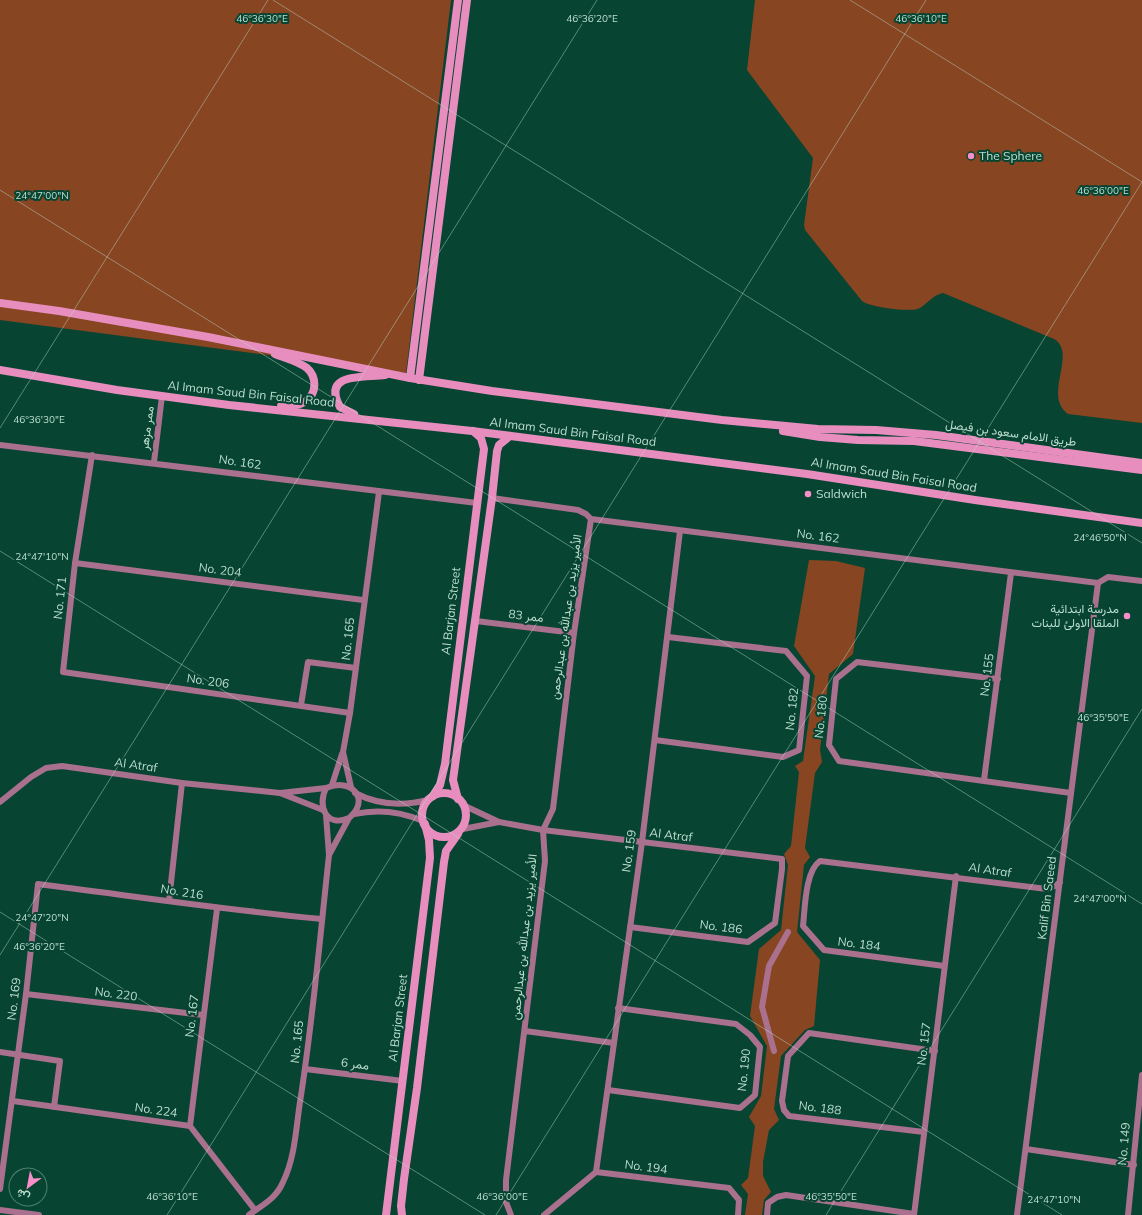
<svg xmlns="http://www.w3.org/2000/svg" width="1142" height="1215" font-family="Mulish,Vazirmatn,sans-serif">
<rect width="100%" height="100%" fill="#074432"/>
<g fill="#884522">
<polygon points="0,0 451,0 406,373 0,320"/>
<path d="M755 0H1142V423L1068 414C1042 396 1078 353 1054 339L943 293C933 295 928 303 920 308 912 313 869 307 862 301L805 230 804 225 813 158 747 70Z"/>
<polygon points="809,560 836,561 865,568 853,654 829,674 820,750 822,762 815,773 805,848 810,857 804,865 797,932 820,960 814,1026 805,1030 781,1056 774,1109 779,1120 769,1130 763,1162 763,1176 771,1192 764,1200 762,1215 745,1215 748,1194 741,1185 748,1178 755,1126 749,1117 761,1096 767,1046 750,1016 759,949 781,930 788,865 784,854 791,846 799,772 795,766 803,761 815,676 794,646"/>
</g>
<g fill="none" stroke-linecap="round" stroke-linejoin="round">
<g stroke="#a9718e" stroke-width="6">
<polyline points="0,445 477,503"/>
<polyline points="92,455 75,563 63,672 350,713"/>
<polyline points="154,462 162,396"/>
<polyline points="492,498 578,510 586,514 591,519 1098,583 1108,577 1142,581"/>
<polyline points="75,563 363,600"/>
<polyline points="476,621 574,633"/>
<polyline points="998,679 857,662 836,679 829,745 839,761 1071,793"/>
<polyline points="301,705 308,662 356,668"/>
<polyline points="655,740 783,757 799,750 807,676 786,651 668,637"/>
<polyline points="984,780 1011,573"/>
<polyline points="332,785 342,754"/>
<polyline points="351,787 343,752 350,713 379,492"/>
<path d="M355 793C378 805 404 806 428 800"/>
<polyline points="0,802 31,777 46,768 62,766 182,783 280,793"/>
<polyline points="323,810 280,793 326,788"/>
<path d="M354 814C377 809 402 812 423 821"/>
<path d="M326 815 329 855 349 818C371 800 352 777 326 788 317 806 326 828 349 818"/>
<polyline points="499,822 543,830 782,859 782,869 775,923 748,942 630,927"/>
<polyline points="463,829 499,822 465,806"/>
<polyline points="169,901 182,783"/>
<path d="M944 966 824 950 803 926C805 909 805 871 820 861L1047 889 1055 886 1060 882"/>
<polyline points="26,994 203,1015"/>
<polyline points="525,1031 614,1043"/>
<polyline points="774,1051 762,1007 769,966 788,932"/>
<polyline points="0,1052 60,1061 54,1107"/>
<polyline points="305,1069 403,1081"/>
<polyline points="608,1090 740,1108 755,1095 760,1047 750,1035 736,1024 618,1008"/>
<polyline points="13,1101 190,1126 255,1210"/>
<polyline points="190,1126 217,909"/>
<polyline points="924,1132 789,1116 784,1110 782,1101 788,1056 809,1033 935,1051"/>
<polyline points="1026,1149 1134,1165"/>
<polyline points="596,1172 642,842 680,531"/>
<path d="M0 1189 26 994 38 884C133 896 227 910 322 919"/>
<polyline points="0,1210 39,1215"/>
<path d="M249 1215C262 1205 276 1199 283 1182 295 1158 296 1128 300 1102 313 1020 320 937 329 855"/>
<polyline points="511,1215 506,1202 506,1180 545,861 543,830 553,809 574,633 591,519"/>
<polyline points="544,1215 596,1172 729,1188 739,1200 738,1215"/>
<polyline points="767,1215 768,1203 777,1197 786,1195 914,1214"/>
<polyline points="914,1215 956,876"/>
<polyline points="1017,1215 1098,583"/>
<polyline points="1128,1215 1142,1075"/>
</g>
<g stroke="#e78ebe" stroke-width="8">
<polyline points="0,303 59,311 208,337 410,378 492,391 722,420 818,429 876,430 936,435 1142,463"/>
<path d="M275 354C285 358 298 361 307 368 317 377 317 393 306 401 300 406 289 406 281 406"/>
<polyline points="0,370 117,390 229,405 472,431 807,474 975,500 1142,523"/>
<polyline points="410,378 458,0"/>
<polyline points="419,380 467,0"/>
<path d="M354 414 340 407C321 372 364 378 385 375"/>
<polyline points="783,431 820,437 858,440 914,441 1142,470"/>
<circle cx="444" cy="815" r="22"/>
<polyline points="433,796 440,785 445,764 484,449 481,438 473,431"/>
<polyline points="458,799 453,780 492,498 497,451 499,445 510,436"/>
<polyline points="386,1215 430,858 429,840 425,824"/>
<polyline points="402,1215 401,1206 404,1179 417,1088 444,862 446,851 458,834"/>
</g>
</g>
<path fill="none" stroke="#bcdecf" stroke-width="1" stroke-opacity="0.45" d="M273 0 1142 543M850 0 1142 182M0 190 1142 904M0 428 268 0M0 551 1062 1215M0 912 485 1215M0 955 597 0M167 1215 926 0M496 1215 1142 182M826 1215 1142 709"/>
<g fill="#f98fca" stroke="#074432" stroke-width="1.5">
<circle cx="971" cy="156" r="4"/>
<circle cx="808" cy="494" r="4"/>
<circle cx="1127" cy="616" r="4"/>
</g>
<g text-anchor="middle" stroke-width="4" stroke-linejoin="round" paint-order="stroke">
<g font-size="12" fill="#bcdecf" stroke="#074432" text-anchor="start">
<text x="979" y="160">The Sphere</text>
<text x="816" y="498">Saldwich</text>
<text x="1119" y="613" text-anchor="end">مدرسة ابتدائية<tspan x="1119" dy="14">الملقا الاولئ للبنات</tspan></text>
</g>
<g font-size="12" fill="#bcdecf" stroke="#074432">
<text transform="translate(251 394) rotate(6)" y="4">Al Imam Saud Bin Faisal Road</text>
<text transform="translate(147 428) rotate(-83)" y="4">ممر مزهر</text>
<text transform="translate(573 432) rotate(7)" y="4">Al Imam Saud Bin Faisal Road</text>
<text transform="translate(1011 433) rotate(8)" y="4">طريق الامام سعود بن فيصل</text>
<text transform="translate(240 462) rotate(8)" y="4">No. 162</text>
<text transform="translate(894 475) rotate(9)" y="4">Al Imam Saud Bin Faisal Road</text>
<text transform="translate(818 536) rotate(7)" y="4">No. 162</text>
<text transform="translate(220 570) rotate(7)" y="4">No. 204</text>
<text transform="translate(60 598) rotate(-84)" y="4">No. 171</text>
<text transform="translate(451 611) rotate(-83)" y="4">Al Barjan Street</text>
<text transform="translate(526 616) rotate(7)" y="4">ممر 83</text>
<text transform="translate(566 617) rotate(-82)" y="4">الأمير يزيد بن عبدالله بن عبدالرحمن</text>
<text transform="translate(348 639) rotate(-84)" y="4">No. 165</text>
<text transform="translate(987 675) rotate(-83)" y="4">No. 155</text>
<text transform="translate(208 681) rotate(8)" y="4">No. 206</text>
<text transform="translate(792 709) rotate(-84)" y="4">No. 182</text>
<text transform="translate(821 717) rotate(-84)" y="4">No. 180</text>
<text transform="translate(136 765) rotate(8)" y="4">Al Atraf</text>
<text transform="translate(671 835) rotate(7)" y="4">Al Atraf</text>
<text transform="translate(629 851) rotate(-82)" y="4">No. 159</text>
<text transform="translate(990 870) rotate(8)" y="4">Al Atraf</text>
<text transform="translate(182 892) rotate(9)" y="4">No. 216</text>
<text transform="translate(1047 898) rotate(-83)" y="4">Kalif Bin Saeed</text>
<text transform="translate(721 927) rotate(7)" y="4">No. 186</text>
<text transform="translate(524 937) rotate(-84)" y="4">الأمير يزيد بن عبدالله بن عبدالرحمن</text>
<text transform="translate(859 944) rotate(7)" y="4">No. 184</text>
<text transform="translate(116 994) rotate(7)" y="4">No. 220</text>
<text transform="translate(14 999) rotate(-83)" y="4">No. 169</text>
<text transform="translate(192 1016) rotate(-83)" y="4">No. 167</text>
<text transform="translate(398 1018) rotate(-83)" y="4">Al Barjan Street</text>
<text transform="translate(297 1042) rotate(-84)" y="4">No. 165</text>
<text transform="translate(924 1044) rotate(-83)" y="4">No. 157</text>
<text transform="translate(355 1064) rotate(7)" y="4">ممر 6</text>
<text transform="translate(744 1070) rotate(-84)" y="4">No. 190</text>
<text transform="translate(820 1108) rotate(7)" y="4">No. 188</text>
<text transform="translate(156 1110) rotate(8)" y="4">No. 224</text>
<text transform="translate(1124 1144) rotate(-85)" y="4">No. 149</text>
<text transform="translate(646 1167) rotate(7)" y="4">No. 194</text>
</g>
</g>
<g font-size="10" text-anchor="middle" fill="#bcdecf" stroke="#074432" stroke-width="4" stroke-linejoin="round" paint-order="stroke">
<text x="262" y="22">46°36'30"E</text>
<text x="592" y="22">46°36'20"E</text>
<text x="921" y="22">46°36'10"E</text>
<text x="1103" y="194">46°36'00"E</text>
<text x="42" y="199">24°47'00"N</text>
<text x="39" y="423">46°36'30"E</text>
<text x="1100" y="541">24°46'50"N</text>
<text x="42" y="560">24°47'10"N</text>
<text x="1103" y="721">46°35'50"E</text>
<text x="1100" y="902">24°47'00"N</text>
<text x="42" y="921">24°47'20"N</text>
<text x="39" y="950">46°36'20"E</text>
<text x="172" y="1200">46°36'10"E</text>
<text x="502" y="1200">46°36'00"E</text>
<text x="831" y="1200">46°35'50"E</text>
<text x="1054" y="1203">24°47'10"N</text>
</g>
<g transform="translate(28 1187) rotate(212)"><circle r="19" fill="#074432" stroke="#4f8271"/>
<path d="M0-3L7 15L0 10L-7 15Z" fill="#f98fca"/>
<text y="-6" font-size="11" font-weight="bold" text-anchor="middle" fill="#bcdecf">ش</text>
</g>
</svg>
